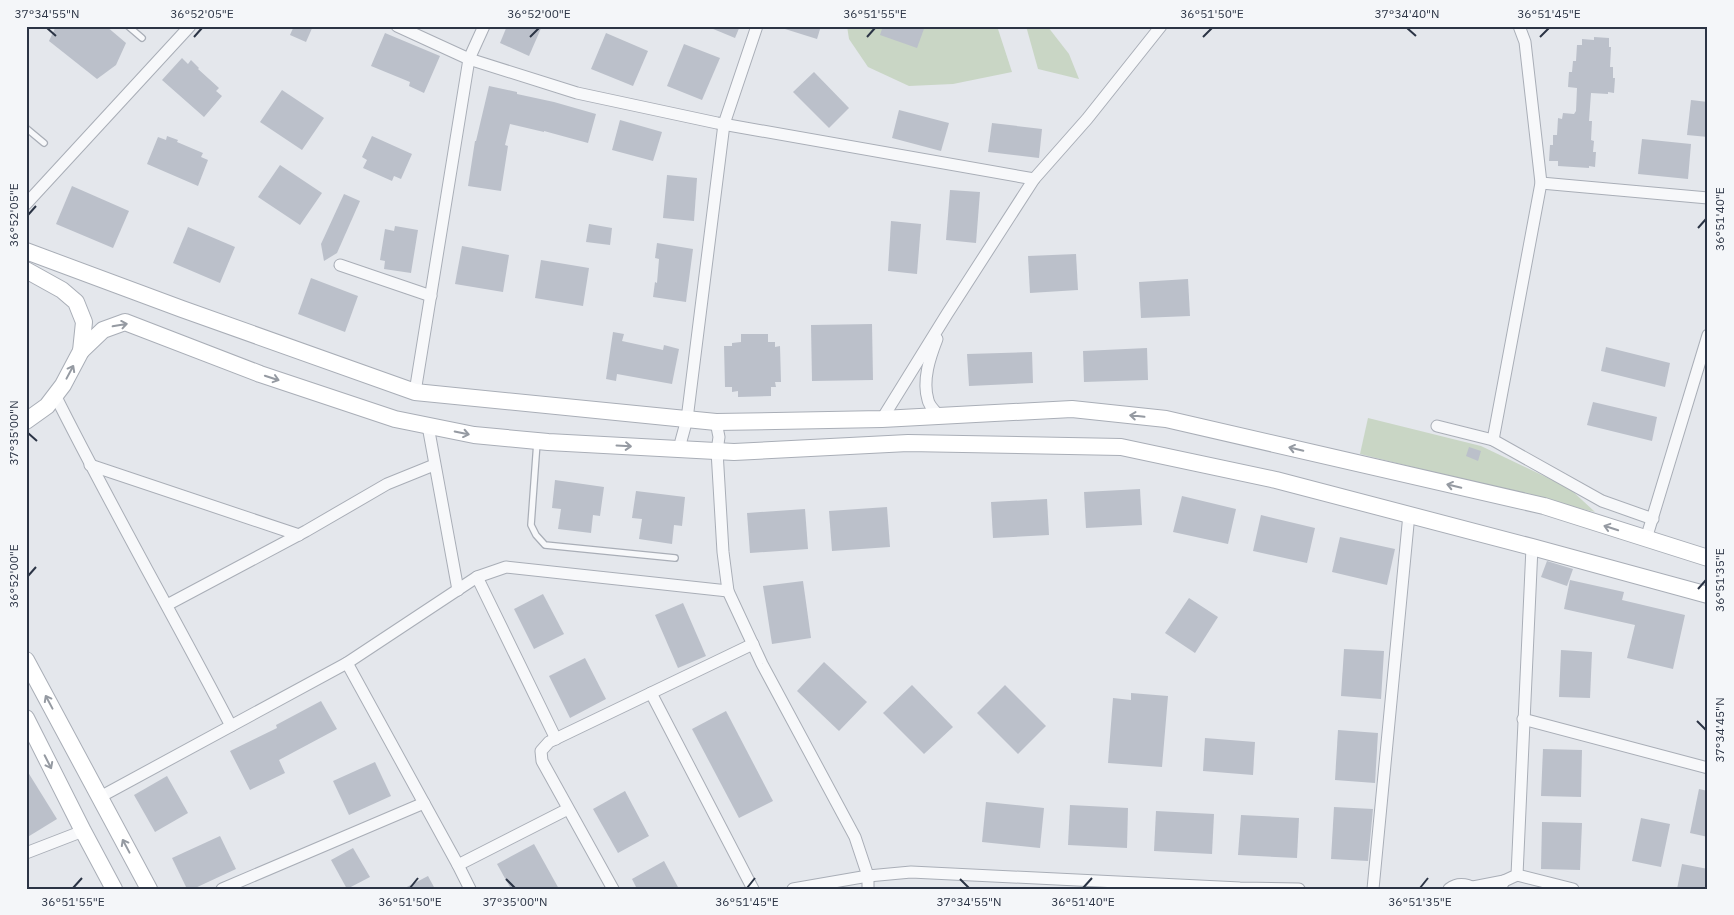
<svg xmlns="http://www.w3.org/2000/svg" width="1734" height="915" font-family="'IBM Plex Sans',sans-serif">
<rect width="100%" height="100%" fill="#e4e7ec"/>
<g fill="#c9d6c5">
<polygon points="847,26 997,26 1012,72 953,84 909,86 868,67 849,39"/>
<polygon points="1026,26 1048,27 1069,54 1079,79 1038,69"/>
<polygon points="1368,418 1481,446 1569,488 1595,512 1360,454"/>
</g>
<g fill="#bbc0ca">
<polygon points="56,26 106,26 126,43 116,65 97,79 49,41"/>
<polygon points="294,26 313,26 306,42 290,35"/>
<polygon points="507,26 542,26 529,56 500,43"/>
<polygon points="706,26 740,26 735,38"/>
<polygon points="785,26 821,26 817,39 785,29"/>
<polygon points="883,26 925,26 917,48 880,35"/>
<polygon points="385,33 440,56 424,93 409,86 410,82 371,66"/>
<polygon points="606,33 648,51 633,86 591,69"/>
<polygon points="1594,37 1609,38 1609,47 1611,47 1610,67 1613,67 1613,78 1615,78 1614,93 1608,92 1608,94 1591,93 1589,121 1592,121 1591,140 1594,141 1593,152 1596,152 1595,167 1589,166 1589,168 1558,166 1558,161 1549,161 1550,145 1553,145 1553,135 1557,135 1558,118 1562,119 1563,113 1574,114 1576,111 1577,88 1568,87 1569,72 1572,72 1573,61 1576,61 1577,45 1582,45 1582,39 1594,40"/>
<polygon points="684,44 720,58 702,100 667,86"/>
<polygon points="182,58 188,64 191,60 199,68 198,69 219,88 216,91 222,96 204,117 162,80"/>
<polygon points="814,72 849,108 829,128 793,92"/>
<polygon points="489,86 517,92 517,94 554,102 596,114 588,143 544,131 544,132 510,124 505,145 508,146 501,191 468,186 475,141 476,141"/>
<polygon points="282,90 324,118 302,150 260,122"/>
<polygon points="1691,100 1708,102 1708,137 1687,135"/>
<polygon points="899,110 949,123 941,151 892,138"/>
<polygon points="620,120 662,132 653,161 612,150"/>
<polygon points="992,123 1042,129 1039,158 988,152"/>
<polygon points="167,136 178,140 177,142 203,153 201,157 208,160 198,186 147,164 158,137 166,140"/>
<polygon points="372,136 412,154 401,179 394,176 392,181 363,168 367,160 362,157"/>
<polygon points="1642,139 1691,144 1688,179 1638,174"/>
<polygon points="280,165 322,193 300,225 258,197"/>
<polygon points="667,175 697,178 694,221 663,218"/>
<polygon points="72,186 129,211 113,248 56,224"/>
<polygon points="950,190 980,192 976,243 946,240"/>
<polygon points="344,194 360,201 337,253 324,261 321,244"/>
<polygon points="891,221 921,224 917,274 888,271"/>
<polygon points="589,224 612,228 610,245 586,242"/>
<polygon points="395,226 418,230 411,273 384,269 385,261 380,260 385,229 394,231"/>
<polygon points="188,227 235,247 220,283 173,263"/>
<polygon points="657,243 693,249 686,302 653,297 655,282 657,283 659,259 655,258"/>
<polygon points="462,246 509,255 503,292 455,284"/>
<polygon points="1076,254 1078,290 1030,293 1028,256"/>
<polygon points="541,260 589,268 583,306 535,298"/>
<polygon points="311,278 358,296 345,332 298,314"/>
<polygon points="1188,279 1190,316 1141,318 1139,282"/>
<polygon points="872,324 873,380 812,381 811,325"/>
<polygon points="613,332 624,334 622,341 663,350 664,345 679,349 672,384 617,374 616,381 606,379"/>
<polygon points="741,334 768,334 768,342 775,342 775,347 780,346 781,382 775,382 776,387 771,387 771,396 738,397 738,391 732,392 732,387 725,387 724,346 732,346 732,343 741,342"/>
<polygon points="1606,347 1670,363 1665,387 1601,371"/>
<polygon points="1147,348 1148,380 1084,382 1083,351"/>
<polygon points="1032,352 1033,383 969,386 967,354"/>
<polygon points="1593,402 1657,417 1652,441 1587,425"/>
<polygon points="1469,447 1481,451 1478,461 1466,456"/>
<polygon points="555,480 604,487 600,516 593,515 591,533 558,529 561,509 552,508"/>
<polygon points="1140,489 1142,525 1086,528 1084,492"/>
<polygon points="636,491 685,497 682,526 674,525 672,544 639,539 642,519 632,518"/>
<polygon points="1182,496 1236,509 1228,544 1173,532"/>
<polygon points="1047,499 1049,535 993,538 991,502"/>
<polygon points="887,507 890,547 832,551 829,511"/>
<polygon points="805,509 808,549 750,553 747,513"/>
<polygon points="1261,515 1315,528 1307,563 1253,551"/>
<polygon points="1340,537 1395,549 1387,585 1332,572"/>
<polygon points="1547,561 1573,569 1567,586 1541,577"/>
<polygon points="1570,580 1624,592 1622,600 1685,615 1673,669 1627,658 1635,625 1564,609"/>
<polygon points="803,581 811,638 772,644 763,586"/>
<polygon points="543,594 564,634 534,649 514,609"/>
<polygon points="1189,598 1218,617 1195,653 1165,633"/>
<polygon points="683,603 706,656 678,668 655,615"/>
<polygon points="1344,649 1384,651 1381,699 1341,696"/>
<polygon points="1561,650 1592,652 1590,698 1559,697"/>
<polygon points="585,658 606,699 570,718 549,676"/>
<polygon points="824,662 867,702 839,731 797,691"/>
<polygon points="912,685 953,727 924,754 883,713"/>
<polygon points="1005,685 1046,726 1018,754 977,713"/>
<polygon points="1131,693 1168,696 1162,767 1108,763 1113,698 1131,700"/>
<polygon points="321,701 337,729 279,760 285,773 250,790 230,751 277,728 276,725"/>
<polygon points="726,711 773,801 739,818 692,729"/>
<polygon points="1338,730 1378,733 1375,783 1335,780"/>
<polygon points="1205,738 1255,742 1253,775 1203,771"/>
<polygon points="1543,749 1582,750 1581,797 1541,796"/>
<polygon points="375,762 391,796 349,815 333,781"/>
<polygon points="26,769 57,819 26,838"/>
<polygon points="167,776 188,813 155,832 134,795"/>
<polygon points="1699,789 1708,791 1708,837 1690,833"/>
<polygon points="625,791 649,836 618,853 593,809"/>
<polygon points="986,802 1044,808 1040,848 982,842"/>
<polygon points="1070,805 1128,808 1127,848 1068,845"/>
<polygon points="1334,807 1373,809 1368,861 1331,859"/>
<polygon points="1156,811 1214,814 1212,854 1154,851"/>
<polygon points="1241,815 1299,818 1297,858 1238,855"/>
<polygon points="1641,818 1670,824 1661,867 1632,861"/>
<polygon points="1542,822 1582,823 1580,870 1541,869"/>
<polygon points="220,836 236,869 193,889 187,889 172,858"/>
<polygon points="534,844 559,889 511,889 497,864"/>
<polygon points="353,848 370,877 347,889 331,860"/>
<polygon points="664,861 679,889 637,889 632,879"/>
<polygon points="1682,864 1708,869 1708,889 1677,889"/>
<polygon points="428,876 435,889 403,889"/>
</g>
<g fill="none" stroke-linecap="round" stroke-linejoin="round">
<g stroke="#a9aeb7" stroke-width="8">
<g id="lane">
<polyline points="128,26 142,38"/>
<polyline points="26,128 44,143"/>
<polyline points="537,442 531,525 536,535 545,545 675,558"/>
</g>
</g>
<g stroke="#a9aeb7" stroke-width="13">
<g id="street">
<polyline points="397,26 469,59 577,93 717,123 1034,179"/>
<polyline points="1541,183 1708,198"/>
<polyline points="26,204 190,26"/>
<polyline points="340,265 431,296"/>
<path d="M937 339C930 357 922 380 928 400 929 406 936 412 939 416"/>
<polyline points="415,392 469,59 484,26"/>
<path d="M55 395C111 507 173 615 231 726"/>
<polyline points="882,419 947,314 1034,179 1087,119 1161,26"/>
<polyline points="716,422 719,437 717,451 723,552 728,591 762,664 855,837 868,876 868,889"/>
<polyline points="428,426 458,590"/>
<polyline points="1437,426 1493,440 1602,501 1653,519"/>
<polyline points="1493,440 1541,183 1525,42 1519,26"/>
<polyline points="682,449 681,441 687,419 724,124 757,26"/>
<polyline points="90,465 299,535"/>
<polyline points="1646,539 1708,335"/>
<polyline points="477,577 556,739"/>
<polyline points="167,605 306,531 387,484 434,465"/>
<polyline points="347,663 458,865 470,889"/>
<polyline points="651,693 753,889"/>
<polyline points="1523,719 1708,768"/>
<polyline points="100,797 347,663 477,577 506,567 728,591"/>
<polyline points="26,853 83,831"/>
<polyline points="458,865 568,809"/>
<polyline points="1517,875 1573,889"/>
<polyline points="1504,881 1517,875 1532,547"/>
<polyline points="1473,887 1504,881 1500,889"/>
<polyline points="222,889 424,803"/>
<polyline points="613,889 542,761 541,751 549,742 753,644"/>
<polyline points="793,889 868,876 911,872 1240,888 1299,889"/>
<polyline points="1373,889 1409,514"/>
<path d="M1449 889C1458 882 1467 884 1476 889"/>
</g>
</g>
<g stroke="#a9aeb7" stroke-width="18">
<g id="secondary">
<polyline points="26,251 182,309 415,392 716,422 882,419 1072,409 1166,419 1544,506 1708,558"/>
<polyline points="26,270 62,290 76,302 84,322 81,351 63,385 47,406 26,421"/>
<polyline points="81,351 103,330 125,322 260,374 395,419 474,435 548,442 734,452 908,443 1121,447 1276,480 1532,547 1708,595"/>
<polyline points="26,660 149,889"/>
<polyline points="26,718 83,831 114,889"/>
</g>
</g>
<use href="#lane" stroke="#f7f8fa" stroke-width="5.5"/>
<use href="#street" stroke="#f7f8fa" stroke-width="11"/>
<use href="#secondary" stroke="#fff" stroke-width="16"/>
</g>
<defs><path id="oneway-shaft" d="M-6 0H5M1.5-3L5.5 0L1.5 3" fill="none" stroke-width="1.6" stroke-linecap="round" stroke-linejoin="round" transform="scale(1.25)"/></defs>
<g stroke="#959aa2">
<use href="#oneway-shaft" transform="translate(120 325) rotate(-10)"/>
<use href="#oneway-shaft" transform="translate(70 372) rotate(-62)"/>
<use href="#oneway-shaft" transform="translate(272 378) rotate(18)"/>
<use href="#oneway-shaft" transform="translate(1137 416) rotate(-174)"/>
<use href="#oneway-shaft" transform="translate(462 433) rotate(12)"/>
<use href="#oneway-shaft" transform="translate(624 446) rotate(3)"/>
<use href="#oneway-shaft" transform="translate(1296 449) rotate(-167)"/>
<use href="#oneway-shaft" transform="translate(1454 486) rotate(-167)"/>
<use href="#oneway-shaft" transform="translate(1611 528) rotate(-162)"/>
<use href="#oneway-shaft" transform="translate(49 702) rotate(-118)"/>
<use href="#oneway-shaft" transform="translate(48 762) rotate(63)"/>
<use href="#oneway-shaft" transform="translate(126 846) rotate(-118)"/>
</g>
<path fill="none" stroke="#2b3445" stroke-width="2" d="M47 28 56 36M1407 28 1416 36M194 37 202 28M530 37 539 28M867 37 875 28M1203 37 1212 28M1540 37 1549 28M28 215 36 206M1698 228 1706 219M28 433 37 441M28 576 36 567M1698 589 1706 580M1697 721 1706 730M506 879 515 888M960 879 969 888M73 888 82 878M410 888 418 878M747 888 755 878M1083 888 1092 878M1420 888 1428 878"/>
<rect width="1734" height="915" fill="none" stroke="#f4f6f9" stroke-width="55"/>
<rect x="28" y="28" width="1678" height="860" fill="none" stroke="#2b3445" stroke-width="2"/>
<g font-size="12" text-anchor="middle" fill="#2b3445">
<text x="47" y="18">37°34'55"N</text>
<text x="202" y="18">36°52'05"E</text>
<text x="539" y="18">36°52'00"E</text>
<text x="875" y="18">36°51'55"E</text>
<text x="1212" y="18">36°51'50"E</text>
<text x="1407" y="18">37°34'40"N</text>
<text x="1549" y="18">36°51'45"E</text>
<text transform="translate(14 215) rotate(-90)" y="4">36°52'05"E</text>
<text transform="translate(1720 219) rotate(-90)" y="4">36°51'40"E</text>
<text transform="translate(14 433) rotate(-90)" y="4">37°35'00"N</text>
<text transform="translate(14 576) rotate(-90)" y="4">36°52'00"E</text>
<text transform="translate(1720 580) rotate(-90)" y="4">36°51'35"E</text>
<text transform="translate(1720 730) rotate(-90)" y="4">37°34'45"N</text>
<text x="73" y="906">36°51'55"E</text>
<text x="410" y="906">36°51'50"E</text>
<text x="515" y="906">37°35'00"N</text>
<text x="747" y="906">36°51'45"E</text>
<text x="969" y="906">37°34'55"N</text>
<text x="1083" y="906">36°51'40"E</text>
<text x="1420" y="906">36°51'35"E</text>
</g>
</svg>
